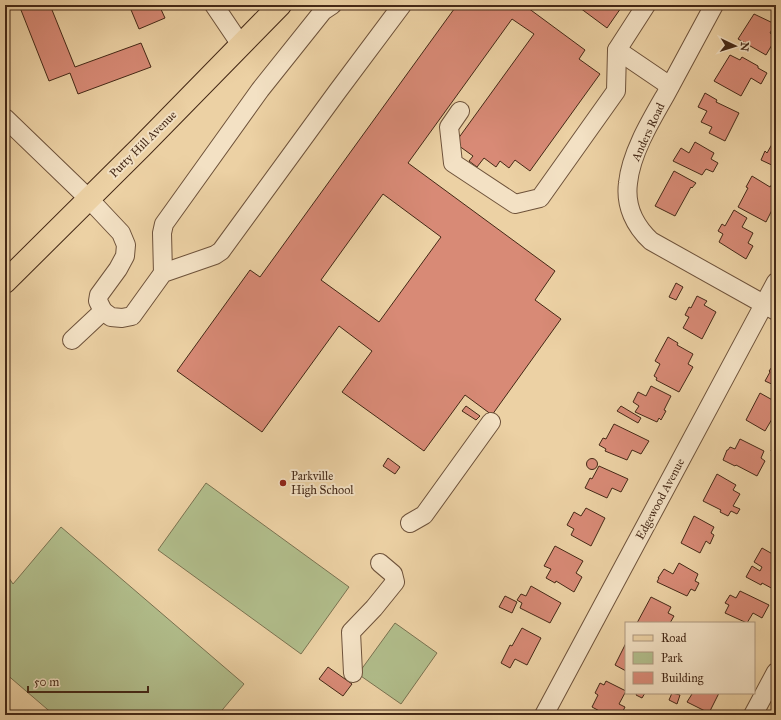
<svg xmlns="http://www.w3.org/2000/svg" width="781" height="720" font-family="'IM FELL Great Primer',serif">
<rect width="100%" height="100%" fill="#ecd1a4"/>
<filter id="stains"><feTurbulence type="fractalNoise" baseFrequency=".005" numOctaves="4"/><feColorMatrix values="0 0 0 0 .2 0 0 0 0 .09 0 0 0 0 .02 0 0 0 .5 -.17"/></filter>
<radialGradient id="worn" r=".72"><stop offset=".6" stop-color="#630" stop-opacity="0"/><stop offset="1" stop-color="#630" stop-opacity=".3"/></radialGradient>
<g fill="#b1bd8b" stroke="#7a7250">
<polygon points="206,483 349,587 301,654 158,550"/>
<polygon points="61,527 244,684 218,715 54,715 5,673 5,572 13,584"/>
<polygon points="395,623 437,653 401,704 358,674"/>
</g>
<g fill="#d88a76" stroke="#442816" fill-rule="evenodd">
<polygon points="19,5 50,5 75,67 141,43 151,67 78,94 70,73 49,81"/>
<polygon points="129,5 159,5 165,18 139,29"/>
<path d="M457 5H524L585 50 579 59 600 74 530 171 515 160 509 168 500 161 496 167 484 158 477 167 469 161 473 156 455 143 534 34 512 19 408 163 555 271 535 300 561 319 492 415 465 395 424 451 342 392 372 351 339 326 262 432 177 371 250 270 260 277ZM383 194 441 237 379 322 321 280Z"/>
<polygon points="576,5 623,5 607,28"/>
<polygon points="754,14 775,24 770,33 776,37 776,38 766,55 738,39"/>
<polygon points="730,55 740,60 742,57 758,66 758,68 767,73 761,84 751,78 741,96 714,81"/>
<polygon points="705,93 717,100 716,102 739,113 725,141 709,133 712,127 701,122 707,111 698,107"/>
<polygon points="775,139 776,139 776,167 761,160 765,151 767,153"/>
<polygon points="695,142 714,153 711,159 718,163 713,172 706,169 702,175 673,161 681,148 689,153"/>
<polygon points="674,171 696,183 692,188 691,187 675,216 655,206"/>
<polygon points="752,176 770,187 772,184 776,187 776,207 774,206 766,222 738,207 748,188 746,187"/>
<polygon points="734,210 747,218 742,227 753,233 748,243 753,246 746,259 719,242 723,234 718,231 722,224 725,226"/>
<polygon points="676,283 683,287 676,300 669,297"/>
<polygon points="697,296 707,301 704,305 716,312 702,339 683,328 689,317 685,315 689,307 691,308"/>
<polygon points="668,337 678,343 677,345 693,354 688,364 693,367 679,392 656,380 657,378 654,376 660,364 655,361"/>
<polygon points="775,363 776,363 776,386 765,381 770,372 769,371"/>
<polygon points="651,386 671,396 664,410 666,411 661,420 659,418 657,422 635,412 639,406 633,402 638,392 646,396"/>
<polygon points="760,393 776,402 776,422 772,419 765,431 746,420"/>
<polygon points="466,406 480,416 476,420 462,411"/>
<polygon points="621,406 641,418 638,423 617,411"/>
<polygon points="614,424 649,441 641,454 632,450 627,460 605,451 606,449 599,445 603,438 606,439"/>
<polygon points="740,439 764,451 761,458 765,461 757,476 736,465 735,466 723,460 727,450 728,450 730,447 735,449"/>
<polygon points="774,445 776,446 776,453 771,451"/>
<polygon points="388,458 400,467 395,474 383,466"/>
<circle cx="592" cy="464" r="5.5"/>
<polygon points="599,466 628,479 621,492 612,488 607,498 585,488 590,478 592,479"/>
<polygon points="717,474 736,485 733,490 740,494 733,506 740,509 737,514 731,511 728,516 720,512 721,510 703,501"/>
<polygon points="586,508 605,518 591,546 571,535 574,529 567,525 574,512 581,516"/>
<polygon points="694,516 714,527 711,533 714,535 710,544 706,541 700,553 681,543"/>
<polygon points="555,546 583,561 576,573 582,577 574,592 556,581 555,583 546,578 551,569 544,566"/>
<polygon points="762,548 776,556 775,590 762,583 761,585 746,577 752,566 760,571 762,567 754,562"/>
<polygon points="679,563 698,574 695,581 699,583 695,591 691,589 687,596 657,582 659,578 658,578 664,569 673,574"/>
<polygon points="531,586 561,603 550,623 520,608 522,603 517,600 521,594 526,596"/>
<polygon points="740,591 769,605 762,618 753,613 747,623 725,613 729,605 725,603 730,595 736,598"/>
<polygon points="505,596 517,602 512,613 499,607"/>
<polygon points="651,597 671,607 668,613 674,616 670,623 637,623"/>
<polygon points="522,628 541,638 527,665 515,659 510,668 501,663 510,645 512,646"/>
<polygon points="626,643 626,671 615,665"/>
<polygon points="328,667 352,684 343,696 319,679"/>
<polygon points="606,681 626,691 619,704 625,707 621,715 607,715 592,707 598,695 595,693 600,683 604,685"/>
<polygon points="637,693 645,693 642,698 636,695"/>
<polygon points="672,693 680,695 677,704 669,700"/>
<polygon points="689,693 719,693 709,713 687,702 692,694"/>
</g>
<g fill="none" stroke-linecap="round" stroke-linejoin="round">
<g stroke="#6e523a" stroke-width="20">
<g id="minor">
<polyline points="214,5 241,45"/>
<path d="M714 5C698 35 682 64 666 94 651 120 631 153 628 183 625 206 635 226 651 241L776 311"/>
<polyline points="617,50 670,86"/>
<polyline points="460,111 449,127 453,163 515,204 540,198 616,91 617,50 646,5"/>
<polyline points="5,118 89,199 121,233 126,245 125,256 118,269 99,295 98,301 103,311 111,317 122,318 132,316 163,273 215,255 221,251 337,92 402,5"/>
<polyline points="163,273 162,233 164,224 260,90 323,11 332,5"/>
<polyline points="72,340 103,311"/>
<polyline points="410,523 424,515 491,422"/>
<polyline points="353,673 351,632 374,608 395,582 393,574 380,563"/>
<polyline points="544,715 776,282"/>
<polyline points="753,715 776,672"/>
</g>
</g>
<g stroke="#442816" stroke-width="24">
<polyline id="major" points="5,282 141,147 280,5"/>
</g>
<use href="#minor" stroke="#f3e1c4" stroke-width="18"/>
<use href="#major" stroke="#ecd1a4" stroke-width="22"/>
</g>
<circle fill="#8f2418" stroke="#f3e1c4" stroke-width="1.5" cx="283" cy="483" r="4"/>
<g text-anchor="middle" stroke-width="4" stroke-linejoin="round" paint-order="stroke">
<g font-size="12" fill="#442816" stroke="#f3e1c4">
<text transform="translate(648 132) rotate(-65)" y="4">Anders Road</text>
<text transform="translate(143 144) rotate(-45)" y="4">Putty Hill Avenue</text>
<text transform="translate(660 499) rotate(-62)" y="4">Edgewood Avenue</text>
</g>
<g font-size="12" fill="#442816" stroke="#f3e1c4" text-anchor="start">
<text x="291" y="480">Parkville<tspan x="291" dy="14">High School</tspan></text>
</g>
</g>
<rect width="781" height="720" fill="none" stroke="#ecd1a4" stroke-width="20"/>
<rect x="6" y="6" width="769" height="708" fill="none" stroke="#442816" stroke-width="2"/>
<rect x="10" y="10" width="761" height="700" fill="none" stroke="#442816"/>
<rect x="625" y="622" width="130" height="72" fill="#f3e1c4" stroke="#ad977e"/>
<rect x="633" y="635" width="20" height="6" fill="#ecd1a4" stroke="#ad977e"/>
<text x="661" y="642" font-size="12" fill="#442816">Road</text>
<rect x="633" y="652" width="20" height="12" fill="#b1bd8b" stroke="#ad977e"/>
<text x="661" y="662" font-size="12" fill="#442816">Park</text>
<rect x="633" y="672" width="20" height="12" fill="#d88a76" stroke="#ad977e"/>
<text x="661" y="682" font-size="12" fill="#442816">Building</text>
<g transform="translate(735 46) rotate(94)" stroke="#f3e1c4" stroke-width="3" paint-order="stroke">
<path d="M0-3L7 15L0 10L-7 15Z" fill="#442816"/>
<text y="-6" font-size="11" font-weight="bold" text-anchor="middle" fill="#442816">N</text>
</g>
<path d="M28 686v6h120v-6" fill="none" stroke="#442816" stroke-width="2"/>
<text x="34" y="686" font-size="12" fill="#442816" stroke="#f3e1c4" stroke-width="3" paint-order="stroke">50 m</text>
<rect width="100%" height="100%" filter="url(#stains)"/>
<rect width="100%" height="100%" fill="url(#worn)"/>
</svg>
